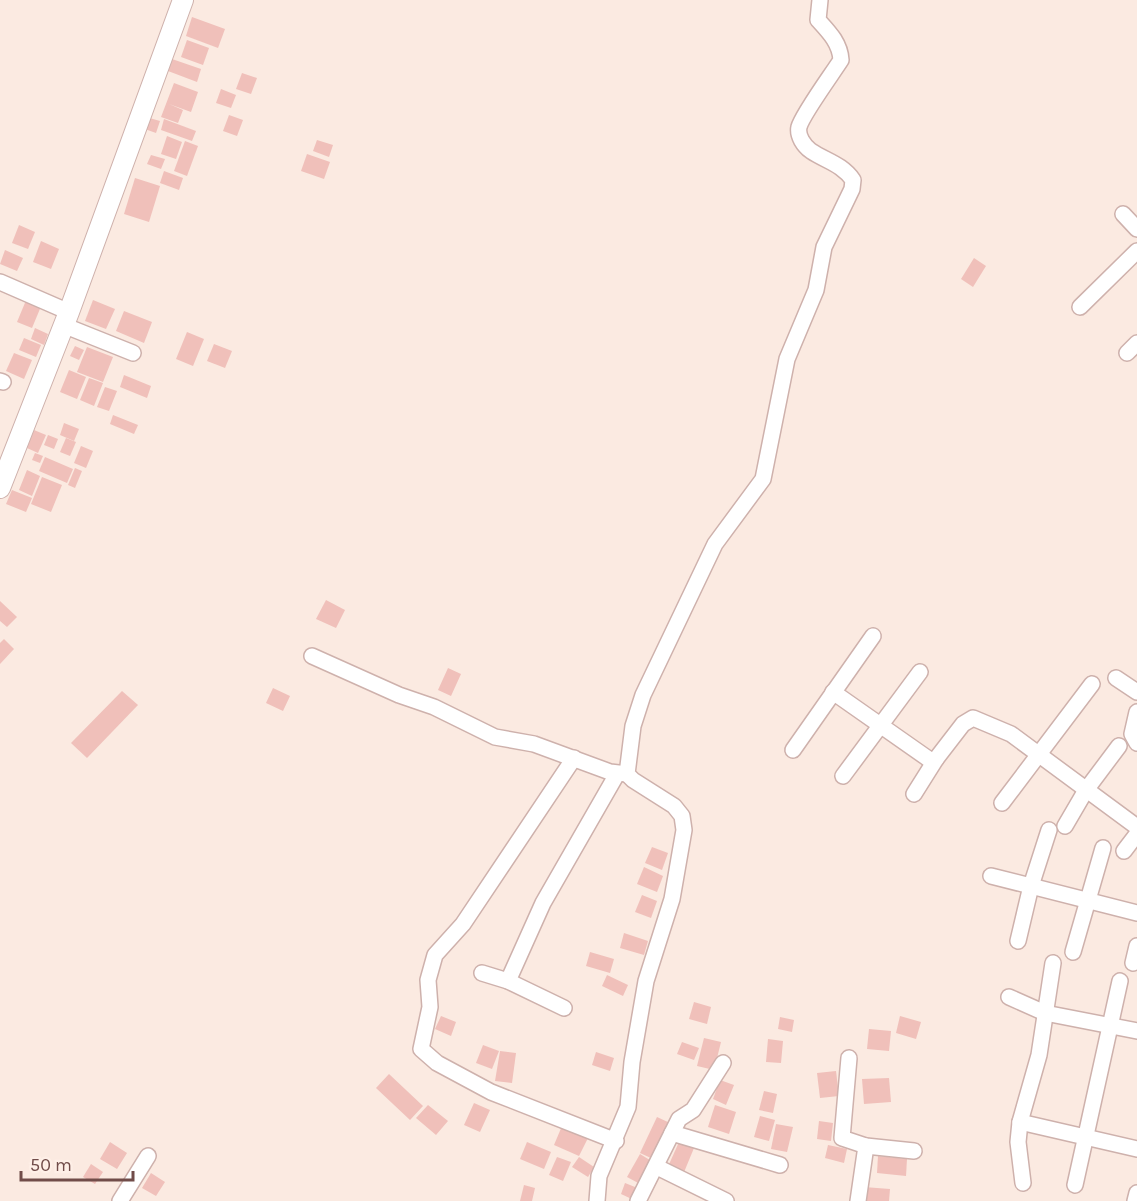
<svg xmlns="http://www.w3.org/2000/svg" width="1137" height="1201" font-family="Karla,sans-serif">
<rect width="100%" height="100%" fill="#fbeae1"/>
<g fill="#f0c0ba">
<polygon points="192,17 225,29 218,48 186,36"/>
<polygon points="187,40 209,48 203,65 181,57"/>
<polygon points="172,59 201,69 197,82 168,71"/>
<polygon points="242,73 257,78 251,94 236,89"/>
<polygon points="174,83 198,92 191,112 169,104 183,110 178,123 161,117"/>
<polygon points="221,89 236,95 231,108 216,103"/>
<polygon points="229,115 243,120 237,136 223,131"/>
<polygon points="146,117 160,121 156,133 142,128"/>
<polygon points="164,119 196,131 192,141 161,130"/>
<polygon points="167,136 182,142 176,159 161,154"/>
<polygon points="317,140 333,145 329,157 313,151"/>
<polygon points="185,141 198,146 187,176 174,171"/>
<polygon points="307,154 330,162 324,179 301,171"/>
<polygon points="151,155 165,159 161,169 147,164"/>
<polygon points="164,171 183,178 179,190 160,183"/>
<polygon points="135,178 160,186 149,222 124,214"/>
<polygon points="19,225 35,232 28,249 12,243"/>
<polygon points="41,241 59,249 51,269 33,262"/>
<polygon points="5,250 23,258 17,271 0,264"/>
<polygon points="974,258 986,266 973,287 961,279"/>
<polygon points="27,298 42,304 32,328 17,322"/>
<polygon points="93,300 115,309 106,329 85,321"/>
<polygon points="124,311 152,322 144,343 116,331"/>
<polygon points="35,328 48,334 44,345 31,339"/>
<polygon points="187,332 204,339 193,366 176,359"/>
<polygon points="24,338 41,345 36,357 19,350"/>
<polygon points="214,344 232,351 225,368 207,361"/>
<polygon points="75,346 84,350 79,360 70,356"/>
<polygon points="87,347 113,357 103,382 77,372"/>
<polygon points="14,353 32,360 24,379 6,371"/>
<polygon points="69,370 86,377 77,399 60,392"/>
<polygon points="124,375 151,386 147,398 120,387"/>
<polygon points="89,378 103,383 94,406 80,400"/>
<polygon points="105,387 117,391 109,411 97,407"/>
<polygon points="113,415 138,425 134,434 110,424"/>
<polygon points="64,423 79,429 74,441 60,435"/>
<polygon points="34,430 46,435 38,453 27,448"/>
<polygon points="48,435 58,439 54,449 44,445"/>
<polygon points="66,438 76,442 70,456 60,452"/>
<polygon points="81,446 93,451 86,468 74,463"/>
<polygon points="35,453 43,456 40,463 32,460"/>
<polygon points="45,457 73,469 67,483 39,471"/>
<polygon points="75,468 82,471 75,488 68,485"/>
<polygon points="27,470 40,476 32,496 19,490"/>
<polygon points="42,477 62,485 51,512 31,504"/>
<polygon points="12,490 32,498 26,512 6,504"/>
<polygon points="326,600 345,610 336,628 316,619"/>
<polygon points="0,601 17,617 7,627 0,621"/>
<polygon points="4,639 14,649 0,664 0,643"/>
<polygon points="448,668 461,674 451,696 438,690"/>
<polygon points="273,688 290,696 283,711 266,703"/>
<polygon points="122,691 138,705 87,758 71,743"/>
<polygon points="652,847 668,853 662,870 645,863"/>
<polygon points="644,867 663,876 657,892 637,884"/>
<polygon points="642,895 657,901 651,918 635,912"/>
<polygon points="624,933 648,941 644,955 620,948"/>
<polygon points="590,952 614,959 610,973 586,966"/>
<polygon points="607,975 628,985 623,996 602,986"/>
<polygon points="694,1002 711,1007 707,1024 689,1019"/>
<polygon points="441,1016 456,1022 451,1036 435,1029"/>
<polygon points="900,1016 921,1022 916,1039 896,1033"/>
<polygon points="780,1017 794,1020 792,1032 778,1029"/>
<polygon points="869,1029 891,1031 889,1051 867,1049"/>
<polygon points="704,1038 721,1042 714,1070 697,1066"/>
<polygon points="768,1039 783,1041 781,1063 766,1062"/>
<polygon points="682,1042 699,1048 694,1060 677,1054"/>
<polygon points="483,1045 499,1051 492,1069 476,1063"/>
<polygon points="500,1051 516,1053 512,1083 495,1081"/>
<polygon points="596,1052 614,1058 610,1071 592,1065"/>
<polygon points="836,1071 839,1096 820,1098 817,1073"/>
<polygon points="389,1074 423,1106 410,1120 376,1088"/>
<polygon points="889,1078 891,1102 864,1104 862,1079"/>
<polygon points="720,1080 734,1085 726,1105 713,1099"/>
<polygon points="764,1091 777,1094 773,1113 759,1110"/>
<polygon points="474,1103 490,1110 480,1132 464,1125"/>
<polygon points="428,1105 448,1121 436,1135 416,1118"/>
<polygon points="715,1105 736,1112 729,1134 708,1127"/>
<polygon points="760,1116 775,1120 769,1141 754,1137"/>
<polygon points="657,1117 670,1123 653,1159 640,1153"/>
<polygon points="819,1121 833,1123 831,1141 817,1139"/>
<polygon points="776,1124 793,1127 787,1152 771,1149"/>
<polygon points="562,1126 588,1138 579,1156 554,1145"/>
<polygon points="110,1142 127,1153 117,1169 100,1159"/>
<polygon points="527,1142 551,1152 544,1169 520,1159"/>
<polygon points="679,1142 694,1148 682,1177 666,1171"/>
<polygon points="828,1145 847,1149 844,1163 825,1158"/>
<polygon points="640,1154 653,1162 640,1184 627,1177"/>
<polygon points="878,1156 907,1159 906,1176 877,1173"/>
<polygon points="557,1157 571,1162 563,1181 549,1175"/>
<polygon points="579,1157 594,1167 588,1177 572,1167"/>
<polygon points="91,1164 103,1172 95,1184 83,1177"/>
<polygon points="151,1173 165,1182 156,1196 142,1188"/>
<polygon points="625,1183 640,1189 636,1201 621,1194"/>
<polygon points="524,1185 535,1188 532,1201 520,1201"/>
<polygon points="864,1187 890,1189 889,1201 863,1201"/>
</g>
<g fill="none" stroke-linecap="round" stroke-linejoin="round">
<g stroke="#ceb1ac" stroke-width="18">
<g id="minor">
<polyline points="1123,214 1137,229"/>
<polyline points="0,282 69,312"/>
<polyline points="1080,307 1137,251"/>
<polyline points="63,325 133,353"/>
<polyline points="1127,353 1137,343"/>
<polyline points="0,381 3,382"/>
<polyline points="312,656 399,695 434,707 495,737 534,744 610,772 627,774"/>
<polyline points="1116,678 1137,692"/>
<polyline points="833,692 930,760 936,759 963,724 973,718 1011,734 1137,827"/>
<polyline points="1137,712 1132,734 1137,743"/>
<polyline points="793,750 873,636"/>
<polyline points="574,758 463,924 435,955 428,980 430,1007 421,1049 437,1063 491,1092 616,1141"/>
<polyline points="843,776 920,672"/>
<polyline points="914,794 936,759"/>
<polyline points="1002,803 1092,684"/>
<polyline points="1065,826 1086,790 1119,746"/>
<polyline points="1124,851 1137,834"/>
<polyline points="991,876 1137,913"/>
<polyline points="1018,941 1031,886 1049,830"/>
<polyline points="1073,952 1103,848"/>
<polyline points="1133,963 1137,946"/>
<polyline points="482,973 508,981 564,1008"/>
<polyline points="508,981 543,903 617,774"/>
<polyline points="1009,997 1045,1013 1137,1031"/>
<polyline points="849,1058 842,1138 866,1146 914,1151"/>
<polyline points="1020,1122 1137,1149"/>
<polyline points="672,1133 780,1165"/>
<polyline points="657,1167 726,1201"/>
<polyline points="1023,1183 1018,1142 1020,1122 1039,1055 1053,963"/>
<polyline points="1075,1185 1120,981"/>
<polyline points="120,1201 148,1156"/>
<path d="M597 1201 599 1176 628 1107 632 1062 646 981 672 899 684 830 682 816 674 806 633 780 627 774 633 726 643 695 715 544 763 479 787 359 816 290 824 247 852 189 853 180C842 164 826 161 811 151 804 146 797 136 799 127 802 115 832 74 841 60 840 43 829 32 818 20L820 0"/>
<polyline points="638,1201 679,1119 693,1110 723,1063"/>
<polyline points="858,1201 866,1146"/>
<polyline points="1135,1201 1137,1193"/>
</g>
</g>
<g stroke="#ceb1ac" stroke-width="22">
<polyline id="tertiary" points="0,488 69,312 183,0"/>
</g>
<use href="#minor" stroke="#fff" stroke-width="15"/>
<use href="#tertiary" stroke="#fff" stroke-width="20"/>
</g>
<path d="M21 1171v9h112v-9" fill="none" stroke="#714c49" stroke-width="3"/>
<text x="30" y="1171" font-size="18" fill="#714c49" stroke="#feefe7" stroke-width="4.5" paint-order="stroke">50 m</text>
</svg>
